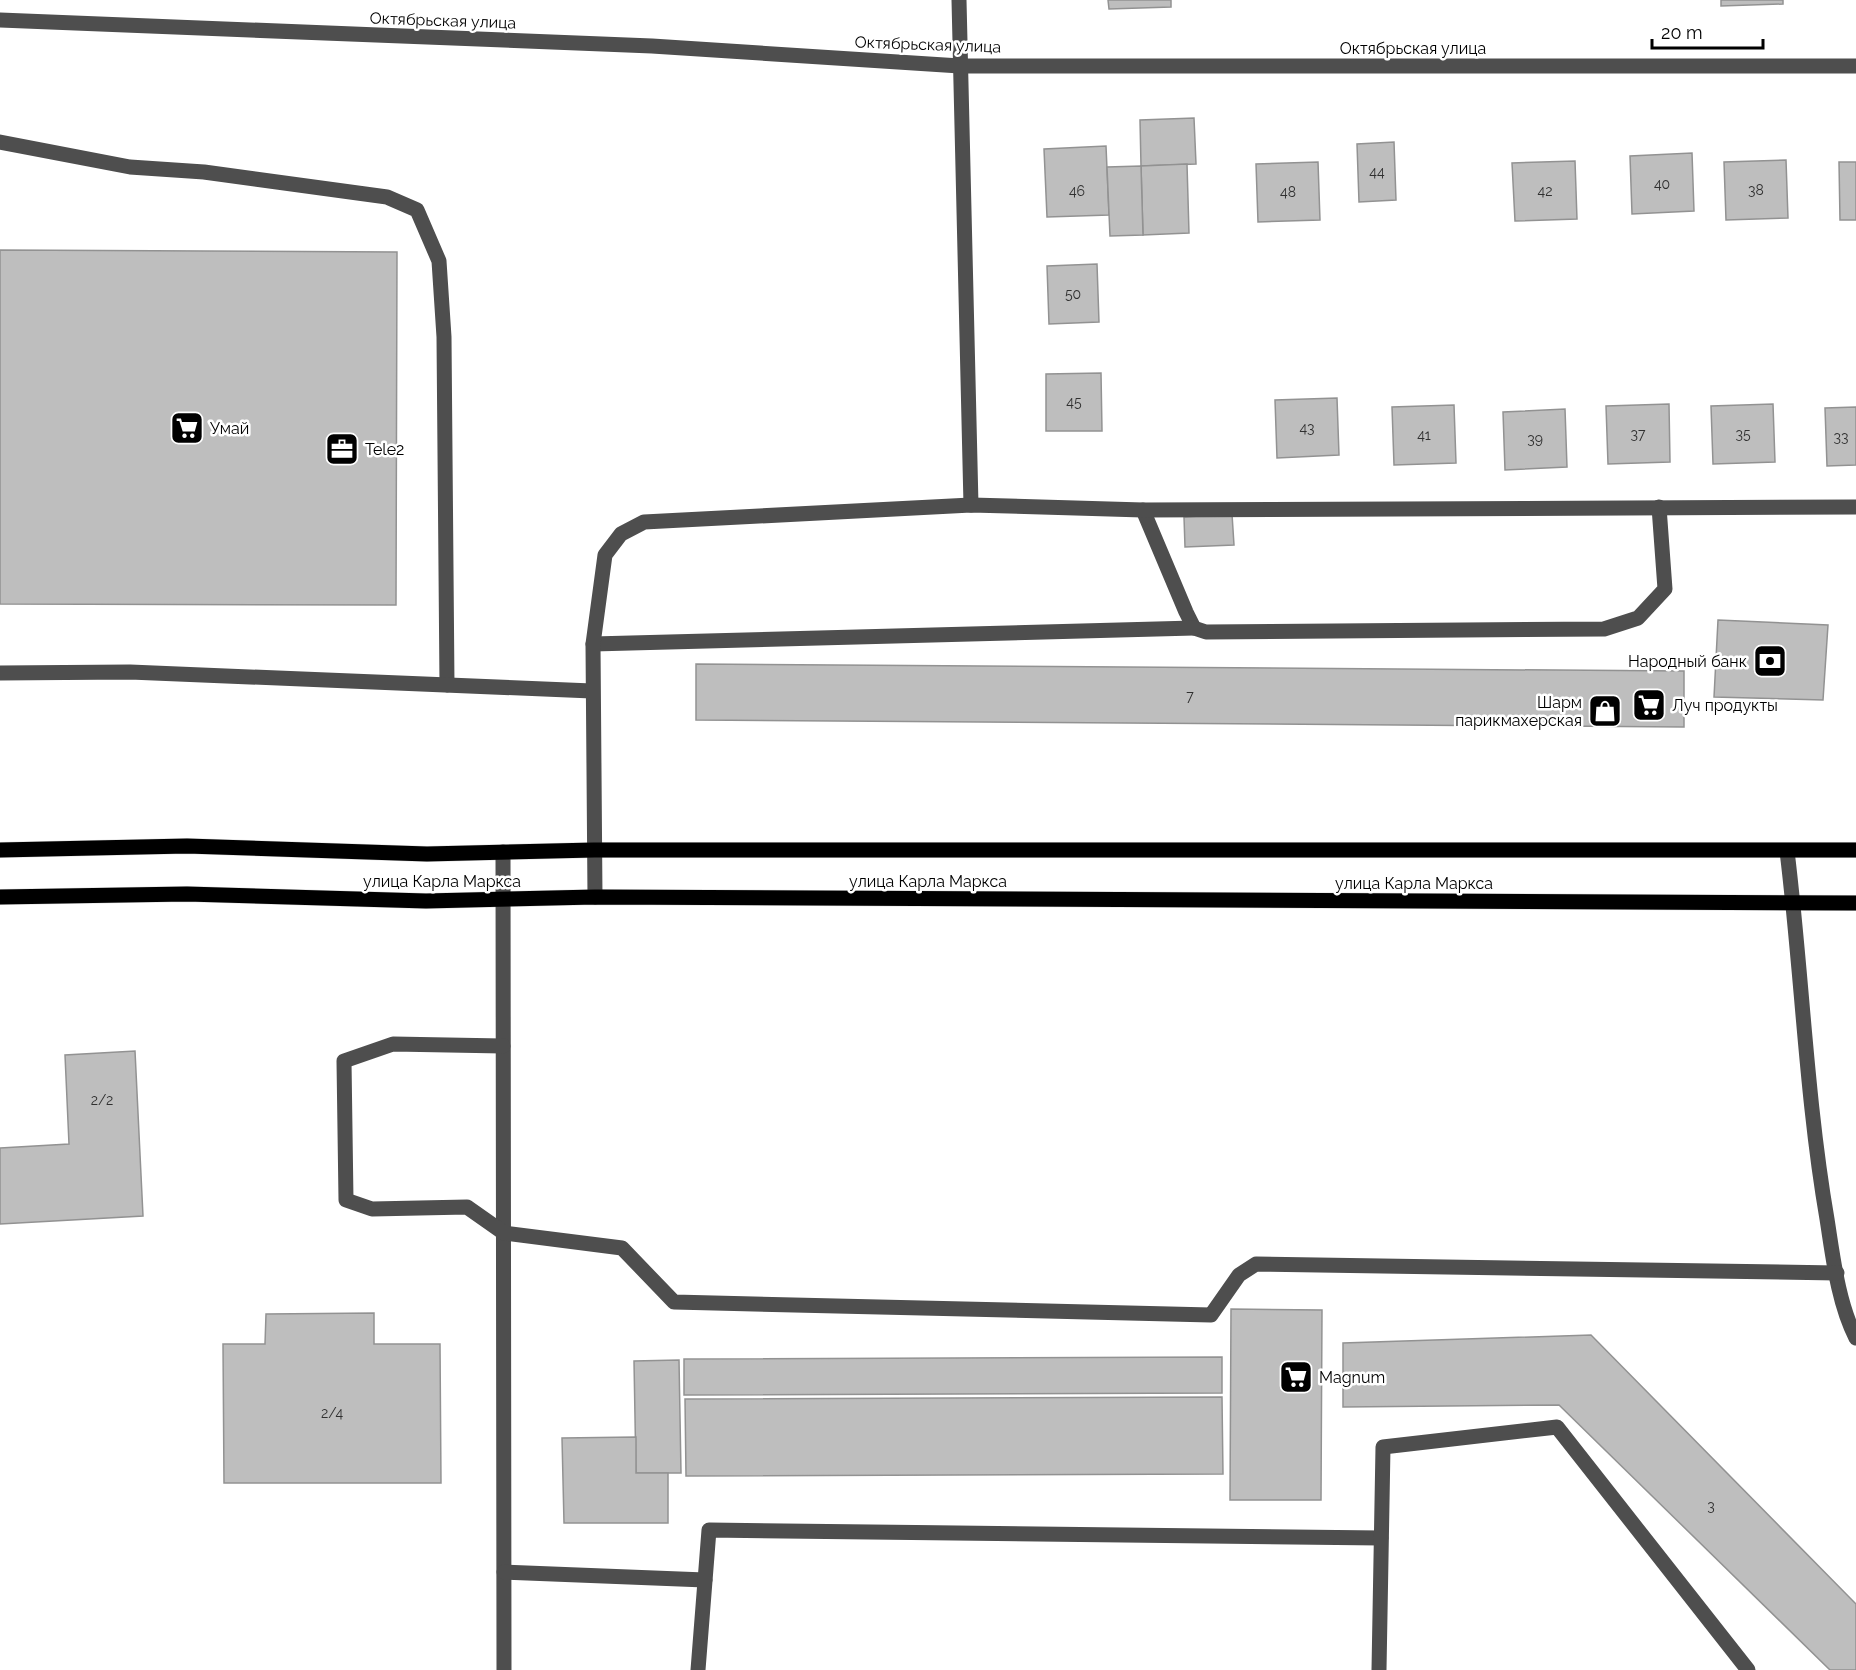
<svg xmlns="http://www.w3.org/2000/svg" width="1856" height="1670" font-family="Raleway,sans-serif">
<rect width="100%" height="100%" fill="#fff"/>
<g fill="#bebebe" stroke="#929292" stroke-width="1.5">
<polygon points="1108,0 1171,0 1171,7 1109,9"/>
<polygon points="1721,0 1783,0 1783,4 1721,6"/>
<polygon points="1194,118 1196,164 1141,166 1140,120"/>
<polygon points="1394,142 1396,200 1359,202 1357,144"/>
<polygon points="1106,146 1109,215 1047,217 1044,149"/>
<polygon points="1692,153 1694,211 1632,214 1630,156"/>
<polygon points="1786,160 1788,218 1726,220 1724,162"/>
<polygon points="1575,161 1577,219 1515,221 1512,163"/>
<polygon points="1318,162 1320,220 1258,222 1256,164"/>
<polygon points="1839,162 1856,162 1856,220 1840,220"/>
<polygon points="1187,164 1189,233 1143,235 1141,166"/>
<polygon points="1141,166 1143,235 1110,236 1107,167"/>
<polygon points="0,250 397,252 396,605 0,604"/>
<polygon points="1097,264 1099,322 1049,324 1047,266"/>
<polygon points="1101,373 1102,431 1046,431 1046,374"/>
<polygon points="1337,398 1339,455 1277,458 1275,400"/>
<polygon points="1669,404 1670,462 1608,464 1606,406"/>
<polygon points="1773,404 1775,462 1713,464 1711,406"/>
<polygon points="1454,405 1456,463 1394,465 1392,407"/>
<polygon points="1856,407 1856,465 1827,466 1825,408"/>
<polygon points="1565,409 1567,467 1505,470 1503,412"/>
<polygon points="1232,514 1234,545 1185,547 1184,517"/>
<polygon points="1718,620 1828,625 1823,700 1714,697"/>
<polygon points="696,664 1684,671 1684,727 696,720"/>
<polygon points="135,1051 143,1216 0,1224 0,1148 69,1144 65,1055"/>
<polygon points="1231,1309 1322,1310 1321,1500 1230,1500"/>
<polygon points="374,1313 374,1344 440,1344 441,1483 224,1483 223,1344 265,1344 266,1314"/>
<polygon points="1591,1335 1856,1604 1856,1670 1830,1670 1559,1405 1343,1407 1343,1343"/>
<polygon points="1222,1357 1222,1393 684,1395 684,1359"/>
<polygon points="679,1360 681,1473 636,1473 634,1361"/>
<polygon points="1222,1397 1223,1474 686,1476 685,1399"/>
<polygon points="636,1437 636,1473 668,1473 668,1523 564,1523 562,1438"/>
</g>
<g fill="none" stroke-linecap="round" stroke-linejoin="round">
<g stroke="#dbdbdb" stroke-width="16">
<g id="major">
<polyline points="0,850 187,846 427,854 594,850 1856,850"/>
<polyline points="0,897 187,894 426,901 595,897 1856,903"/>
</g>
</g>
<g stroke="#4e4e4e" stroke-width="15">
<polyline points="959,0 971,505"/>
<polyline points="0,20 652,46 960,66 1856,66"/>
<polyline points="0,142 130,167 204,172 387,197 417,210 439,261 444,337 447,685"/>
<polyline points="1143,510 1186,612 1194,628 1206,632 1604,629 1638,618 1665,589 1659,507"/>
<polyline points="593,644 1194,628"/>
<polyline points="0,673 130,672 592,691"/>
<path d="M1787 851C1802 973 1806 1097 1827 1219 1833 1257 1838 1303 1856 1338"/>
<polyline points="503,852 504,1670"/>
<polyline points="595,897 593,644 605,555 621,534 644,522 971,505 1143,510 1856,507"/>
<polyline points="503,1046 393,1044 344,1061 346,1200 372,1209 467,1207 504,1233 622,1248 674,1302 1211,1315 1239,1275 1256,1264 1837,1273"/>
<polyline points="504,1572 705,1580"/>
<polyline points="698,1670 709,1530 1381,1538"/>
<polyline points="1379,1670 1383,1447 1557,1427 1748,1670"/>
</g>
<use href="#major" stroke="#000" stroke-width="15"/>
</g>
<defs>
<g id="supermarket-square" transform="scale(1.725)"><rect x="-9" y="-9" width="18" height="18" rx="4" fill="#000" stroke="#fff"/><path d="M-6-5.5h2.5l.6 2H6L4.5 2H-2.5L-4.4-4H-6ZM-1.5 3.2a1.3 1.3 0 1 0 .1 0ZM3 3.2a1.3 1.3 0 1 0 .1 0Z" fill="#fff"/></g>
<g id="office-square" transform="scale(1.725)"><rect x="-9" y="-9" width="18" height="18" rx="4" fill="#000" stroke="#fff"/><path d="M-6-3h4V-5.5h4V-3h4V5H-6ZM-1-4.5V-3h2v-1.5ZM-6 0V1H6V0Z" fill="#fff"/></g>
<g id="bank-square" transform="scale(1.725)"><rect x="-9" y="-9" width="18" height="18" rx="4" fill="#000" stroke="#fff"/><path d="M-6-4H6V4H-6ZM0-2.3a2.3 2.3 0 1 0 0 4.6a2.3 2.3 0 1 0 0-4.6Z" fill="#fff"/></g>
<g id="shop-square" transform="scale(1.725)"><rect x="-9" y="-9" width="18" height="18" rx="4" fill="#000" stroke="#fff"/><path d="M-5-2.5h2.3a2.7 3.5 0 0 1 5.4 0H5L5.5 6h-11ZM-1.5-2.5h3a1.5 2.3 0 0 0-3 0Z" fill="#fff"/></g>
</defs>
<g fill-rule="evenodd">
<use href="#supermarket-square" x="187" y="428"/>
<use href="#office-square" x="342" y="449"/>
<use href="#bank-square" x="1770" y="661"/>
<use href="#supermarket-square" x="1649" y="705"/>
<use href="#shop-square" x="1605" y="711"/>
<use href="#supermarket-square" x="1296" y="1377"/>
</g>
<g text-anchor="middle" stroke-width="5" stroke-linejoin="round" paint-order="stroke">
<g font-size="14" fill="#303030">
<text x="1377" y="177">44</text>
<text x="1662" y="189">40</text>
<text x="1756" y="195">38</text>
<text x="1077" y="196">46</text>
<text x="1545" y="196">42</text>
<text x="1288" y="197">48</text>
<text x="1073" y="299">50</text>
<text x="1074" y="407">45</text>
<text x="1307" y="433">43</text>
<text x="1638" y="439">37</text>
<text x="1743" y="439">35</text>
<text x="1424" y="440">41</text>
<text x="1841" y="442">33</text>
<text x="1535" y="444">39</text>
<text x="1190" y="701">7</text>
<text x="102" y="1105">2/2</text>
<text x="332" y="1418">2/4</text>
<text x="1711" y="1511">3</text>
</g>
<g font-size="16" fill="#000" stroke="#fff">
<text transform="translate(443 20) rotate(2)" y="6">Октябрьская улица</text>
<text transform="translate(928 44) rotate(2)" y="6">Октябрьская улица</text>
<text x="1413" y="54">Октябрьская улица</text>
<text x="442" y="887">улица Карла Маркса</text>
<text x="928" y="887">улица Карла Маркса</text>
<text x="1414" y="889">улица Карла Маркса</text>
</g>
<g font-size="16" fill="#000" stroke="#fff" text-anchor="start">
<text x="210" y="434">Умай</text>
<text x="365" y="455">Tele2</text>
<text x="1747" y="667" text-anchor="end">Народный банк</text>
<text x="1582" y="708" text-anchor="end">Шарм<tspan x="1582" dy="18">парикмахерская</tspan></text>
<text x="1672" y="711">Луч продукты</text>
<text x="1319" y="1383">Magnum</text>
</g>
</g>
<path d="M1652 39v9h111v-9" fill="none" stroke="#000000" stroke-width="3"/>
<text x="1661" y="39" font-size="18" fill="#000000" stroke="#ffffff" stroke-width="4.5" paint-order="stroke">20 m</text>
</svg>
